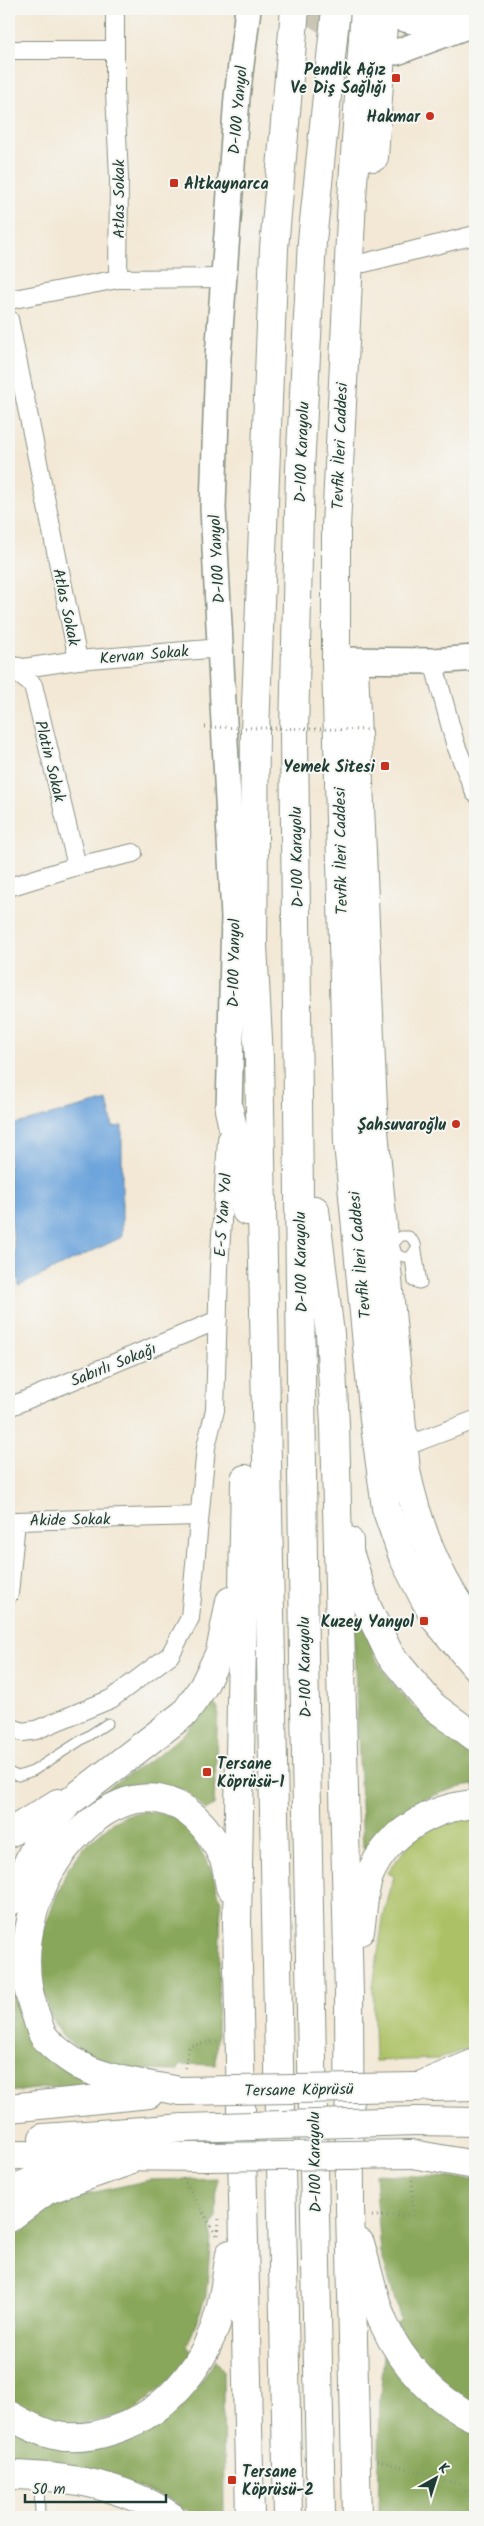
<svg xmlns="http://www.w3.org/2000/svg" width="484" height="2526" font-family="Kalam,sans-serif">
<rect width="100%" height="100%" fill="#f6f6f2"/>
<filter id="ink" filterUnits="userSpaceOnUse"><feTurbulence type="fractalNoise" baseFrequency=".02" numOctaves="2"/><feDisplacementMap in="SourceGraphic" scale="10" xChannelSelector="R" yChannelSelector="G"/><feConvolveMatrix kernelMatrix="1 2 1 2 8 2 1 2 1" color-interpolation-filters="sRGB"/></filter>
<filter id="wash" filterUnits="userSpaceOnUse"><feTurbulence type="fractalNoise" baseFrequency=".0096" numOctaves="4" result="noise"/><feDisplacementMap in="SourceGraphic" scale="20" xChannelSelector="R" yChannelSelector="G"/><feGaussianBlur stdDeviation="1.12" result="paint"/><feColorMatrix in="noise" values="0 0 0 0 0 0 0 0 0 0 0 0 0 0 0 0 0 1.4 0 .05"/><feComposite in="paint" operator="in"/></filter>
<g filter="url(#wash)">
<rect width="100%" height="100%" fill="#f3e8d5"/>
<polygon fill="#acc165" stroke="#667f4c" points="475,1813 475,2046 438,2059 375,2061 373,1987 383,1919 394,1876 387,1873 413,1839 436,1827"/>
<g fill="#89a75a" stroke="#547247">
<path d="M353 1623 366 1629C369 1639 372 1649 376 1658 396 1696 439 1732 475 1754V1789L474 1785C432 1791 387 1812 369 1853L363 1848Z"/>
<polygon points="211,1700 218,1709 214,1805 205,1810 185,1790 156,1783 124,1787 81,1805 157,1756 187,1731"/>
<polygon points="144,1811 172,1815 191,1827 190,1832 211,1869 221,1902 216,2065 181,2064 177,2071 119,2069 88,2056 64,2038 51,2016 40,1980 39,1951 46,1923 67,1870 87,1844 112,1823 126,1815"/>
<polygon points="11,1983 31,2033 90,2083 9,2092"/>
<polygon points="375,2174 475,2179 475,2409 423,2365 395,2323 401,2320 381,2254"/>
<polygon points="217,2178 216,2217 212,2227 206,2296 187,2346 192,2352 175,2376 132,2413 72,2426 40,2419 9,2402 9,2233 41,2209 84,2188 86,2194 150,2180"/>
<polygon points="385,2346 475,2431 475,2515 473,2517 378,2517 380,2398"/>
<polygon points="216,2360 223,2370 224,2517 198,2517 165,2497 87,2471 26,2459 9,2461 9,2429 158,2422 199,2384"/>
</g>
<polygon fill="#6ea5dc" stroke="#467188" points="107,1100 113,1127 122,1126 122,1237 19,1286 9,1202 9,1126"/>
</g>
<g filter="url(#ink)">
<g fill="none" stroke-linecap="round" stroke-linejoin="round">
<polyline stroke="#c9c6b5" stroke-width="25" stroke-dasharray="25 12" stroke-linecap="butt" points="306,9 326,22 381,49"/>
<g stroke="#899284" stroke-width="11">
<g id="lane">
<polyline points="410,1257 413,1282 419,1284 422,1283 416,1244 409,1236 401,1236 394,1244 397,1254 403,1257 410,1257 416,1248"/>
<polyline points="9,1772 18,1776 33,1771 108,1723"/>
<polyline points="39,2478 40,2517"/>
</g>
</g>
<g stroke="#899284" stroke-width="20">
<g id="street">
<polyline points="9,50 114,50"/>
<polyline points="364,263 475,235"/>
<polyline points="118,279 224,278"/>
<polyline points="9,300 118,279 119,178 115,92 115,9"/>
<polyline points="9,319 78,660"/>
<polyline points="433,661 455,743 475,793"/>
<polyline points="9,665 24,668 78,660 221,648"/>
<polyline points="9,667 33,685 77,866"/>
<polyline points="9,887 77,866 133,853"/>
<polyline points="9,1407 218,1320"/>
<polyline points="405,1427 414,1443 475,1420"/>
<polyline points="9,1594 16,1521 198,1516"/>
<polyline points="9,1727 23,1732 36,1730 111,1699 170,1655 190,1618 206,1447 215,1410 219,1269 227,1139"/>
</g>
</g>
<g stroke="#899284" stroke-width="28">
<g id="secondary">
<path d="M384 9C414 31 436 18 467 9"/>
<polyline points="397,52 475,23"/>
<polyline points="336,660 433,661 475,658"/>
<polyline points="229,1110 234,917 213,508 218,357 237,97 248,9"/>
</g>
</g>
<g stroke="#899284" stroke-width="30">
<g id="primary">
<polyline points="365,9 352,198 336,527 336,660 348,1143 374,1419 386,1508 403,1557 424,1598 436,1620 475,1666"/>
<polyline points="374,157 384,9"/>
<path d="M354 667 374 1131 406 1471C418 1526 439 1583 475 1626"/>
</g>
</g>
<g stroke="#899284" stroke-width="30">
<g id="highway">
<polyline points="229,1110 239,1155 246,1211"/>
<polyline points="315,1210 330,1334 335,1425 349,1994 350,2207 357,2517"/>
<polyline points="245,1479 237,1923 250,2517"/>
<polyline points="349,1541 349,1552 367,1607 390,1655 433,1706 475,1737"/>
<polyline points="9,1833 58,1803"/>
<polyline points="9,1902 40,1837 68,1803 185,1713 203,1687 220,1652 230,1601"/>
<path d="M360 1931C363 1913 363 1890 370 1874 388 1833 432 1807 475 1804"/>
<polyline points="417,2087 475,2063"/>
<polyline points="431,2087 475,2086"/>
<path d="M180 2091C151 2085 99 2079 74 2062 65 2056 49 2044 43 2035 39 2029 38 2020 35 2013 13 1953 34 1876 81 1831 134 1779 191 1790 223 1857 227 1866 228 1877 230 1887"/>
<polyline points="9,2108 149,2094"/>
<polyline points="416,2121 475,2122"/>
<polyline points="43,2138 184,2128"/>
<polyline points="412,2154 475,2165"/>
<polyline points="9,2155 208,2157"/>
<polyline points="9,2191 52,2173"/>
<polyline points="9,2218 47,2190 126,2162"/>
<path d="M360 2243C368 2269 373 2299 384 2324 401 2363 436 2401 475 2418"/>
<path d="M9 2415C23 2423 37 2431 53 2435 90 2444 139 2425 166 2400 184 2384 201 2361 210 2339 223 2311 225 2283 230 2254"/>
<path d="M9 2475C66 2476 123 2484 172 2517"/>
<polyline points="288,2517 259,1059 253,945 255,731 274,248 295,9"/>
<polyline points="321,2517 304,1656 294,733 300,469 312,241 336,9"/>
</g>
</g>
<g stroke="#899284" stroke-width="3" stroke-dasharray="1 4" stroke-linecap="butt">
<polyline points="185,2068 189,2046 218,2041"/>
<polyline points="183,2178 218,2238"/>
<polyline points="372,2216 413,2215 412,2177"/>
<polyline points="218,2235 219,2218"/>
<polyline points="377,2460 459,2484 475,2502"/>
</g>
<use href="#lane" stroke="#fff" stroke-width="9"/>
<use href="#street" stroke="#fff" stroke-width="18"/>
<use href="#secondary" stroke="#fff" stroke-width="25"/>
<use href="#primary" stroke="#fff" stroke-width="28"/>
<use href="#highway" stroke="#fff" stroke-width="28"/>
<g stroke="#899284" stroke-width="30" stroke-linecap="butt">
<g id="highway-bridge">
<polyline points="180,2091 417,2087"/>
<polyline points="184,2128 416,2121"/>
<polyline points="208,2157 412,2154"/>
</g>
</g>
<polyline stroke="#899284" stroke-width="3" stroke-dasharray="1 4" stroke-linecap="butt" points="205,727 373,730"/>
<use href="#highway-bridge" stroke="#fff" stroke-width="28"/>
</g>
</g>
<g fill="#c8321e" stroke="#f6f6f2" stroke-width="2">
<rect x="391" y="73" width="10" height="10" rx="2.5"/>
<circle cx="430" cy="116" r="5"/>
<rect x="169" y="178" width="10" height="10" rx="2.5"/>
<rect x="380" y="761" width="10" height="10" rx="2.5"/>
<circle cx="456" cy="1124" r="5"/>
<rect x="419" y="1616" width="10" height="10" rx="2.5"/>
<rect x="202" y="1767" width="10" height="10" rx="2.5"/>
<rect x="227" y="2475" width="10" height="10" rx="2.5"/>
</g>
<g text-anchor="middle" stroke-width="4" stroke-linejoin="round" paint-order="stroke">
<g font-size="16" font-weight="bold" fill="#1f3d34" stroke="#f6f6f2" text-anchor="end">
<text x="386" y="75">Pendi̇k Ağız<tspan x="386" dy="18">Ve Diş Sağlığı</tspan></text>
<text x="420" y="122">Hakmar</text>
<text x="184" y="189" text-anchor="start">Altkaynarca</text>
<text x="375" y="772">Yemek Sitesi</text>
<text x="446" y="1130">Şahsuvaroğlu</text>
<text x="414" y="1627">Kuzey Yanyol</text>
<text x="217" y="1769" text-anchor="start">Tersane<tspan x="217" dy="18">Köprüsü-1</tspan></text>
<text x="242" y="2477" text-anchor="start">Tersane<tspan x="242" dy="18">Köprüsü-2</tspan></text>
</g>
<g font-size="16" fill="#1f3d34" stroke="#f6f6f2">
<text transform="translate(237 110) rotate(-85)" y="6">D-100 Yanyol</text>
<text transform="translate(118 199) rotate(-90)" y="6">Atlas Sokak</text>
<text transform="translate(339 446) rotate(-88)" y="6">Tevfik İleri Caddesi</text>
<text transform="translate(301 452) rotate(-88)" y="6">D-100 Karayolu</text>
<text transform="translate(216 559) rotate(-93)" y="6">D-100 Yanyol</text>
<text transform="translate(67 607) rotate(78)" y="6">Atlas Sokak</text>
<text transform="translate(144 654) rotate(-5)" y="6">Kervan Sokak</text>
<text transform="translate(51 761) rotate(76)" y="6">Platin Sokak</text>
<text transform="translate(340 851) rotate(-91)" y="6">Tevfik İleri Caddesi</text>
<text transform="translate(296 857) rotate(-91)" y="6">D-100 Karayolu</text>
<text transform="translate(233 963) rotate(-89)" y="6">D-100 Yanyol</text>
<text transform="translate(222 1215) rotate(-86)" y="6">E-5 Yan Yol</text>
<text transform="translate(359 1255) rotate(-95)" y="6">Tevfik İleri Caddesi</text>
<text transform="translate(300 1262) rotate(-91)" y="6">D-100 Karayolu</text>
<text transform="translate(113 1364) rotate(-22)" y="6">Sabırlı Sokağı</text>
<text transform="translate(70 1519) rotate(-1)" y="6">Akide Sokak</text>
<text transform="translate(304 1667) rotate(-91)" y="6">D-100 Karayolu</text>
<text transform="translate(299 2089) rotate(-1)" y="6">Tersane Köprüsü</text>
<text transform="translate(314 2162) rotate(-91)" y="6">D-100 Karayolu</text>
</g>
</g>
<rect width="484" height="2526" fill="none" stroke="#f6f6f2" stroke-width="30"/>
<g transform="translate(436 2478) rotate(39)" stroke="#f6f6f2" stroke-width="4" paint-order="stroke">
<path d="M0-4L9 19L0 12L-9 19Z" fill="#1f3d34"/>
<text y="-8" font-size="14" font-weight="bold" text-anchor="middle" fill="#1f3d34">K</text>
</g>
<path d="M25 2494v8h141v-8" fill="none" stroke="#1f3d34" stroke-width="2.5"/>
<text x="32" y="2494" font-size="15" fill="#1f3d34" stroke="#f6f6f2" stroke-width="4" paint-order="stroke">50 m</text>
</svg>
